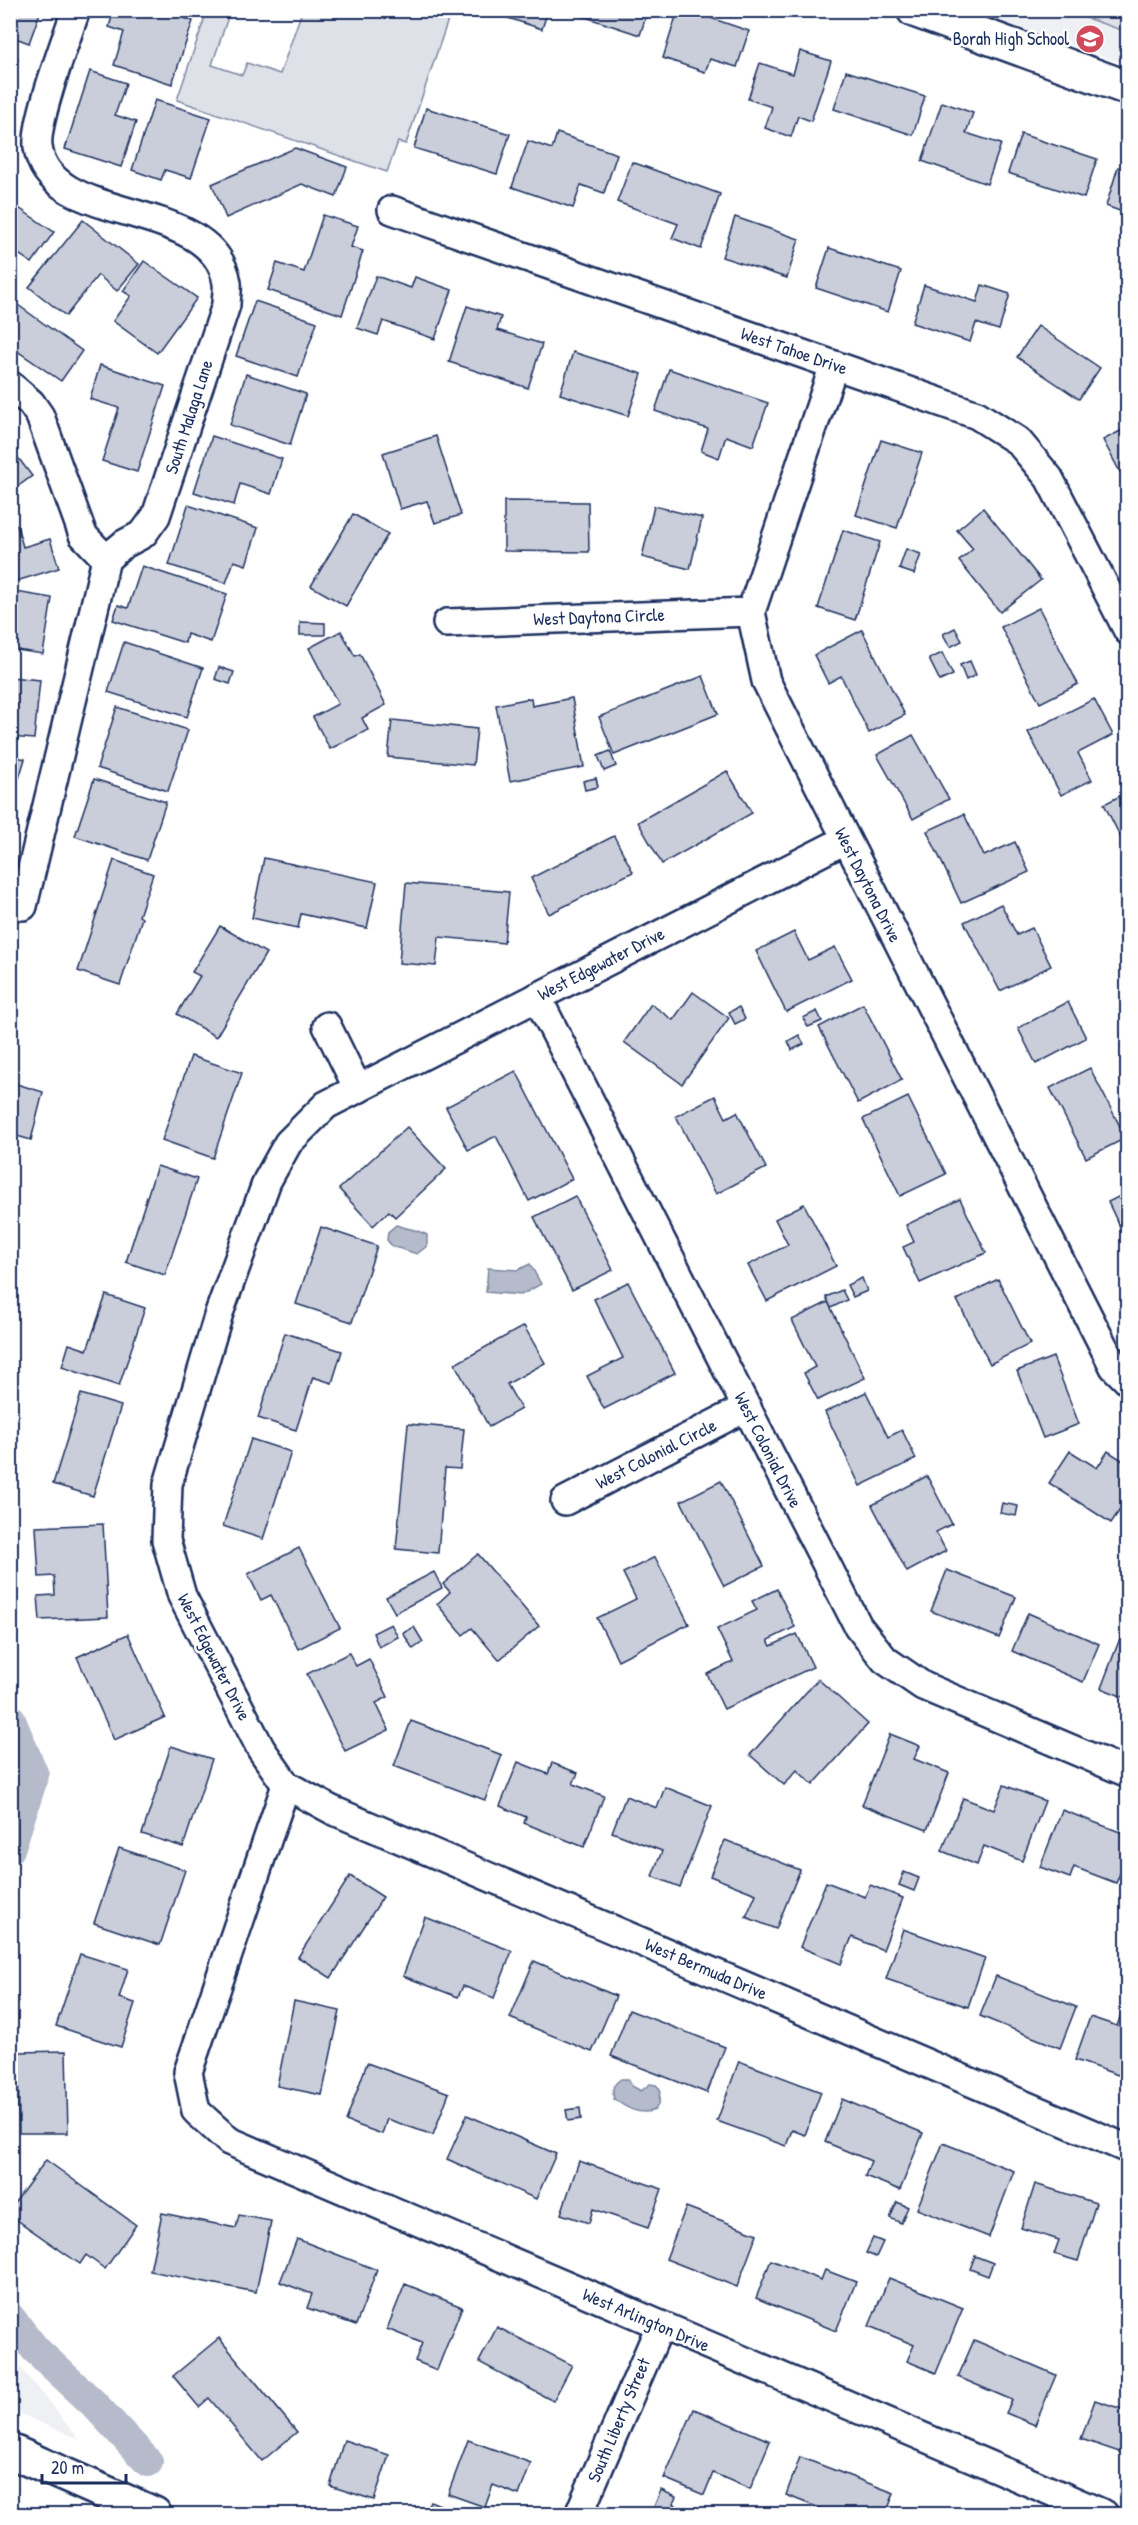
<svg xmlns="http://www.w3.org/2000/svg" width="1138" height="2525" font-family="'Patrick Hand',sans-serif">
<rect width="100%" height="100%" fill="#fff"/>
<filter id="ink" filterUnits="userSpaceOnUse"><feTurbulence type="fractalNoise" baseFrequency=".0167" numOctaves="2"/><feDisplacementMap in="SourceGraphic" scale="12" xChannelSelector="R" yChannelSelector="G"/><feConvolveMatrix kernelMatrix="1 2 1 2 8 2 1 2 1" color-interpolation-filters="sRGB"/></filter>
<g filter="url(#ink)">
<g fill="#eff0f4">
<polygon points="972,11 1127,11 1127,65 976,12"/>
<polygon points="11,2356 79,2439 11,2410"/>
</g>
<g fill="#dee1e7" stroke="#7c88a2" stroke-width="1.5">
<polygon points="207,11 230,11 212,65 242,75 247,63 280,74 302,11 451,11 406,144 398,142 387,172 177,100"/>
<polygon points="1066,11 1127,11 1127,32"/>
</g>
<g fill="#b5bbca" stroke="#77839f" stroke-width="1.5">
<path d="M396 1225C407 1229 417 1229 427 1235V1246L417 1254 392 1246 387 1240 388 1232Z"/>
<polygon points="530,1264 541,1284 521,1295 486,1292 488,1268 518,1270"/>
<path d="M621 2079H628L632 2086 641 2091 650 2084 656 2085 660 2089 659 2103 655 2110C640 2116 626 2108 614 2099 612 2089 612 2085 621 2079Z"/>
</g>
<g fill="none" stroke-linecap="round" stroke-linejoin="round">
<g stroke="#b5bbca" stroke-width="30">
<polyline points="10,1718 34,1775 10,1849"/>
<polyline points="10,2317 35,2349 93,2403 148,2462"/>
</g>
</g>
<g fill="#caceda" stroke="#1b2f5e" stroke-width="1.5">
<polygon points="10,10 41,10 29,43 10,36"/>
<polygon points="114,10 160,10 193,21 172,84 114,65 124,32 109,27"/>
<polygon points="507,10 548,10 542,29 505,17"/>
<polygon points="577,10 648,10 640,35 576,14"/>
<polygon points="678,10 687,10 749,31 737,67 710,59 705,72 663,58"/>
<polygon points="800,51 831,61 811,121 798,116 791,137 765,128 772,107 748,99 760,63 793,74"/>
<polygon points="10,57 18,59 10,82"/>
<polygon points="90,71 126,83 115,115 136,122 121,167 65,149"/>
<polygon points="846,71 925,96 913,135 834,109"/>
<polygon points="155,100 211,118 191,178 165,170 161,180 132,170"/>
<polygon points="942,102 973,113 966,133 1001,144 987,184 922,161"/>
<polygon points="426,108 510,134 497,174 414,148"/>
<polygon points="557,133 617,154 604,193 581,185 573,208 512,187 528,141 552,149"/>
<polygon points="1021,134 1097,159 1084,198 1008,173"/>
<polygon points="295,148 347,167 336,197 302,184 226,218 212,184"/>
<polygon points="632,162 720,194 701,249 672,238 678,224 617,202"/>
<polygon points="1118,167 1128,170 1128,214 1106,206"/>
<polygon points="10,202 54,232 32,263 10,248"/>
<polygon points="323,215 358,226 351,247 363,251 342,315 268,290 277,263 304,272"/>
<polygon points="735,217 799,239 787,278 722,257"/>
<polygon points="83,220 139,264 117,291 98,275 66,316 29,287"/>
<polygon points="829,248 901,271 888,312 816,288"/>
<polygon points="144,261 197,298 157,353 113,321 131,296 123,291"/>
<polygon points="376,276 411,288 415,277 452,290 435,339 383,321 378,335 357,328"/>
<polygon points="924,285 977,302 982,285 1010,294 999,330 976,323 970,342 912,323"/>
<polygon points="255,301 317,322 298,377 236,356"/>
<polygon points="18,305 82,351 61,381 10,346 10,315"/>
<polygon points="467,306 501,317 497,330 542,344 528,388 449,362"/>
<polygon points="1038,326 1100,368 1079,399 1017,357"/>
<polygon points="573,352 642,374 628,416 560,394"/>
<polygon points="100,365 165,386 137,472 102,461 119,408 90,399"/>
<polygon points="669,369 768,403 753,446 726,436 719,458 701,451 708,429 655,411"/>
<polygon points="246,374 306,394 290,445 230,425"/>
<polygon points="1128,427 1128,487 1103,440"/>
<polygon points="212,436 282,459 271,494 240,484 234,505 194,492"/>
<polygon points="436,436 461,515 435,523 427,501 400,509 383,453"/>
<polygon points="881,440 922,453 897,528 856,515"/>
<polygon points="10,447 32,476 10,492"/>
<polygon points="504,501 588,502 589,552 504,551"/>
<polygon points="188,505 258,528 246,565 234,561 226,583 169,565"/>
<polygon points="654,506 702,518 690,569 642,557"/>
<polygon points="983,508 1041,580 1000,612 959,561 973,549 957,530"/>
<polygon points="353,514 388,534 346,606 311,586"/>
<polygon points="17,525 23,547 50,539 59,568 10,583 10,527"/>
<polygon points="843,530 880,542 855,620 818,608"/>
<polygon points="906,549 921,554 914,574 899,569"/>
<polygon points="142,566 227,594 211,642 187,634 185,643 113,620 118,605 128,608"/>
<polygon points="10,591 52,598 43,654 10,649"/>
<polygon points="1039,608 1078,684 1040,703 1001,627"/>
<polygon points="300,622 325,623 325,635 300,635"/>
<polygon points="955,628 962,641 950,647 943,634"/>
<polygon points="862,630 905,715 869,733 841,676 828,683 814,655"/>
<polygon points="341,631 355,656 360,654 386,705 362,718 368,730 330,749 313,717 338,704 309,648"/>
<polygon points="124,642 203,668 187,717 108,692"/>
<polygon points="942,653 953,675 940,681 929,659"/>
<polygon points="970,661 976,675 966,680 960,665"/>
<polygon points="219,667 234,672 230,684 215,679"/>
<polygon points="703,676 718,714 614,755 599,717"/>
<polygon points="10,677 40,680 34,739 10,737"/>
<polygon points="531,698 532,706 572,698 584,767 510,781 496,705"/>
<polygon points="1094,699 1113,735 1078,753 1092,780 1061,795 1028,732"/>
<polygon points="117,707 188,730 168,791 97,768"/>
<polygon points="392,720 477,729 473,765 388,757"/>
<polygon points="913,735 949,799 913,819 877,755"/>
<polygon points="610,751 616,766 604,771 598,756"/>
<polygon points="10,755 25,759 10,807"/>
<polygon points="727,771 752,813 662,864 638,822"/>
<polygon points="596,778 598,787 585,790 583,781"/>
<polygon points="94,779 166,802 147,860 75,836"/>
<polygon points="1128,792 1128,852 1104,804"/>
<polygon points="964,814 984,856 1015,842 1029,872 961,903 927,831"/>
<polygon points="614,836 633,872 549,914 531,878"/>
<polygon points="264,858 377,882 367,928 301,914 298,928 252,918"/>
<polygon points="114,860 153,874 139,916 142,918 120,985 78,971"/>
<polygon points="406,883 509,892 504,943 439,937 436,966 399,963"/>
<polygon points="1001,904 1017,935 1032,928 1051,966 1000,991 964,922"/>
<polygon points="220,926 266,953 216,1037 177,1014 200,976 192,972"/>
<polygon points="794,932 808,960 835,947 852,979 786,1012 756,951"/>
<polygon points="693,992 729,1018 682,1084 624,1042 651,1004 673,1020"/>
<polygon points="1068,1002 1086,1038 1036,1064 1018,1028"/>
<polygon points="863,1004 902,1080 858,1103 819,1027"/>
<polygon points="739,1007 745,1019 735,1024 729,1012"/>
<polygon points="817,1011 822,1021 808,1027 803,1018"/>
<polygon points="799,1035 804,1044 792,1050 788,1041"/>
<polygon points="191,1056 242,1073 213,1158 162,1140"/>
<polygon points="1090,1068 1126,1138 1086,1158 1050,1088"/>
<polygon points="516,1071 572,1179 529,1201 496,1136 468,1150 446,1107"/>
<polygon points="10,1082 43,1092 31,1140 10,1134"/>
<polygon points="715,1096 726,1118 737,1112 766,1168 716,1194 676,1116"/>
<polygon points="908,1097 946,1174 900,1196 863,1119"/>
<polygon points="407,1127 446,1169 395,1217 389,1211 373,1226 339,1189"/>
<polygon points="157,1166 197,1179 165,1275 126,1262"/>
<polygon points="1128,1192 1128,1237 1125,1238 1108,1202"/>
<polygon points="575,1196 613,1270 572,1290 534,1217"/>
<polygon points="960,1199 986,1253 920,1283 903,1247 914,1242 906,1225"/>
<polygon points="804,1204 836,1266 767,1301 748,1265 788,1245 775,1219"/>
<polygon points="321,1227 377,1246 352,1322 296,1304"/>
<polygon points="862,1278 867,1291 853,1297 847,1285"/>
<polygon points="998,1279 1030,1344 990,1364 957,1300"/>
<polygon points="628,1282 675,1373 604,1409 587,1376 623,1358 594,1299"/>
<polygon points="842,1290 847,1300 831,1308 826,1297"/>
<polygon points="106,1295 145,1308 119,1386 62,1367 69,1344 87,1350"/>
<polygon points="828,1302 865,1378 818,1400 804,1373 815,1367 792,1320"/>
<polygon points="524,1326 545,1363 507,1384 521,1409 489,1427 455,1364"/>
<polygon points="285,1333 342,1351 332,1383 313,1377 296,1430 258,1418"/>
<polygon points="1053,1357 1079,1424 1043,1438 1017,1371"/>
<polygon points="866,1392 888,1437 902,1430 916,1459 860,1486 825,1412"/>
<polygon points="81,1394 121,1406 93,1496 53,1484"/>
<polygon points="408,1424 464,1429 460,1469 445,1468 438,1553 396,1549"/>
<polygon points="251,1439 291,1452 263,1539 223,1526"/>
<polygon points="1070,1451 1097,1468 1108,1451 1128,1464 1128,1498 1111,1523 1049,1483"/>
<polygon points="927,1476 952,1524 936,1532 946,1551 907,1572 872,1505"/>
<polygon points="721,1481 764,1566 724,1586 681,1501"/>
<polygon points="1002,1503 1018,1506 1016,1516 1000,1513"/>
<polygon points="103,1524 108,1617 40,1620 38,1596 55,1595 54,1576 39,1577 36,1527"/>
<polygon points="299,1548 340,1628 298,1649 271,1595 261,1600 248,1574"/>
<polygon points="478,1554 539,1626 499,1660 472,1628 463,1635 437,1604 450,1592 443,1584"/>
<polygon points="655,1557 689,1624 618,1660 597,1618 636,1599 623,1573"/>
<polygon points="947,1570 1016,1597 999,1638 931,1611"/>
<polygon points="434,1572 442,1588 395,1613 386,1597"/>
<polygon points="777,1589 795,1627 768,1640 771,1646 797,1634 813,1667 724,1709 707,1674 733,1662 717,1629 757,1610 752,1601"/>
<polygon points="1028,1613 1099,1644 1083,1682 1012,1651"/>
<polygon points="1127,1620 1128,1620 1128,1699 1101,1688"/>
<polygon points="391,1624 398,1637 379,1647 373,1633"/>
<polygon points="414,1627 423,1642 413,1649 403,1633"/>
<polygon points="128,1634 165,1717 114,1740 77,1657"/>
<polygon points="349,1653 356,1666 369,1659 388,1697 376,1703 389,1730 345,1751 307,1674"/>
<polygon points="818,1679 868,1724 813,1785 797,1770 784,1785 750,1755"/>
<polygon points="411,1721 502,1755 485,1800 394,1766"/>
<polygon points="890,1734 920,1746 914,1759 949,1773 927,1830 862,1805"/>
<polygon points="171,1746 212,1759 183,1847 142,1834"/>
<polygon points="518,1762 548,1774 552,1763 578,1773 573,1784 604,1796 584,1847 524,1823 526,1817 500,1806"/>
<polygon points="1004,1785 1045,1801 1022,1861 984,1846 977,1865 942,1851 963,1798 994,1810"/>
<polygon points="665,1787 712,1806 680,1887 652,1876 662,1851 612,1832 626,1796 657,1808"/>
<polygon points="1062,1810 1128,1835 1128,1854 1116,1883 1074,1867 1070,1878 1040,1867"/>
<polygon points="725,1840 800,1870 776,1929 746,1917 756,1894 710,1876"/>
<polygon points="119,1848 185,1870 160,1945 94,1923"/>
<polygon points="904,1872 919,1878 914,1891 899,1885"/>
<polygon points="350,1876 383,1897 331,1978 298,1957"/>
<polygon points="826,1882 865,1897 870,1885 903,1898 883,1950 852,1937 841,1964 800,1947"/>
<polygon points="425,1917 512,1951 494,1998 463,1986 458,1997 403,1976"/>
<polygon points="903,1929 985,1958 968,2007 886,1979"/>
<polygon points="80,1954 128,1969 119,1998 135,2003 121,2047 56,2026"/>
<polygon points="534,1961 616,1996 592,2052 510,2018"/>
<polygon points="996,1976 1076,2007 1060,2048 980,2016"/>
<polygon points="1126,2000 1128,2067 1124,2077 1075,2060 1090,2017 1117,2026"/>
<polygon points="294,2001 340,2011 322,2095 277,2086"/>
<polygon points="629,2010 725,2047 707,2093 611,2056"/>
<polygon points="66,2051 68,2133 19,2133 18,2052"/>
<polygon points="739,2061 821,2092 805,2135 792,2130 786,2146 717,2121"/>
<polygon points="367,2063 449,2093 433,2135 387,2119 382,2134 346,2121"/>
<polygon points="842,2099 923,2133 900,2190 865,2176 871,2161 825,2142"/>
<polygon points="580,2108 581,2119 568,2121 566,2110"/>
<polygon points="467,2115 556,2154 536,2199 447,2159"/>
<polygon points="943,2143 1014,2171 989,2237 917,2209"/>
<polygon points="46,2160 136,2225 105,2269 86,2255 80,2264 10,2215 10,2209"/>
<polygon points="579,2161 662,2189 648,2228 593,2209 589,2223 561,2214"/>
<polygon points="1035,2184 1096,2203 1078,2261 1054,2254 1059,2240 1021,2228"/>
<polygon points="897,2202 908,2207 901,2223 890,2218"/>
<polygon points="686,2207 757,2234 737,2287 666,2259"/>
<polygon points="162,2213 236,2228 239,2215 271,2221 256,2292 150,2271"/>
<polygon points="873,2238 883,2242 876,2257 866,2253"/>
<polygon points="297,2239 377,2270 356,2325 307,2308 312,2294 280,2282"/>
<polygon points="975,2256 993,2263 988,2276 970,2269"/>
<polygon points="771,2260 821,2280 825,2270 856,2282 836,2331 756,2298"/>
<polygon points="889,2278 963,2308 936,2373 907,2361 914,2345 869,2326"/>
<polygon points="405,2284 462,2307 437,2370 415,2361 422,2343 387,2329"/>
<polygon points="497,2327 572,2365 553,2401 479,2362"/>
<polygon points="219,2338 297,2432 262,2461 209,2398 199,2407 173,2376"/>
<polygon points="974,2340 1056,2375 1035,2425 1006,2413 1012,2400 958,2377"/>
<polygon points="1095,2400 1128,2411 1128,2455 1081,2439"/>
<polygon points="694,2409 770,2441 750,2489 713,2473 704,2495 664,2478"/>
<polygon points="344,2440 389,2455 374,2500 330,2486"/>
<polygon points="468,2440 531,2463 519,2495 493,2485 485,2507 448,2494"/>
<polygon points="800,2457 894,2493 886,2514 822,2514 824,2510 786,2495"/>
<polygon points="661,2490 676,2497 673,2504 686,2510 683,2514 666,2514 653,2509"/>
<polygon points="430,2501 463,2514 424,2514"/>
</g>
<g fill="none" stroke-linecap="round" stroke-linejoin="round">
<g stroke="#1b2f5e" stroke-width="32">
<g id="minor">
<polyline points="392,210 977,415 1018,441 1049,478 1128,631"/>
<polyline points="834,365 751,612 766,681 1114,1367 1128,1381"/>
<polyline points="10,385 31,403 40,416 83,535 106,559"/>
<polyline points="447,623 751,612"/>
<polyline points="845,840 326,1105 288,1143 267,1181 219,1313 168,1484 166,1540 182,1596 261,1749 286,1785 188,2072 196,2111 229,2141 1104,2514"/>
<path d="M23 906 106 559 124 544 143 534 156 516 226 305C226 298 228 290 227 283 214 196 48 228 38 147 35 120 66 40 76 10"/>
<polyline points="537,997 858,1626 885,1660 923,1686 1128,1773"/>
<polyline points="327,1026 358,1089"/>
<polyline points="565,1501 747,1407"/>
<polyline points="286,1785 332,1810 1128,2149"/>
<polyline points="579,2514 660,2326"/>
</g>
</g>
<g stroke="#1b2f5e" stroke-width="38">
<polyline id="tertiary" points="914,10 1128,88"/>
</g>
<g stroke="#1b2f5e" stroke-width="38">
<polyline id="secondary" points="10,2451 154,2514"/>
</g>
<use href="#minor" stroke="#fff" stroke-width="27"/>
<use href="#tertiary" stroke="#fff" stroke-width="33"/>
<use href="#secondary" stroke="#fff" stroke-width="33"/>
</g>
</g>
<defs>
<g id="school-disc" transform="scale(1.5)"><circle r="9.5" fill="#d1495b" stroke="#fff"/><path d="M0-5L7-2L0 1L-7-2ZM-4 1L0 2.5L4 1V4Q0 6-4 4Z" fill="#fff"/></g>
</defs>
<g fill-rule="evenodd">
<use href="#school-disc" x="1090" y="39"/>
</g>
<g text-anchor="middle" stroke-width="5" stroke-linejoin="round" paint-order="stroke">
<g font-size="18" fill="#1b2f5e" stroke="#fff" text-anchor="end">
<text x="1069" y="45">Borah High School</text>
</g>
<g font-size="18" fill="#1b2f5e" stroke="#fff">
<text transform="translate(794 351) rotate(19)" y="6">West Tahoe Drive</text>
<text transform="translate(189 417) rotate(-72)" y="6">South Malaga Lane</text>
<text transform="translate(599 617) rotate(-2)" y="6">West Daytona Circle</text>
<text transform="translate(868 885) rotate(63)" y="6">West Daytona Drive</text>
<text transform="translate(601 964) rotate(-27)" y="6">West Edgewater Drive</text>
<text transform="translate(768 1450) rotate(63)" y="6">West Colonial Drive</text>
<text transform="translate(656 1454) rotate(-27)" y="6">West Colonial Circle</text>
<text transform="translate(214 1657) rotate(63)" y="6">West Edgewater Drive</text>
<text transform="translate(706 1969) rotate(23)" y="6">West Bermuda Drive</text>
<text transform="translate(646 2320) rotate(23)" y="6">West Arlington Drive</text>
<text transform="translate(619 2420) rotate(-67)" y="6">South Liberty Street</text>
</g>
</g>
<rect width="1138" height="2525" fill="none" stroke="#fff" stroke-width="36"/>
<rect x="18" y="18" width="1102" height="2489" fill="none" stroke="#1b2f5e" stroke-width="2" filter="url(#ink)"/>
<path d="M42 2474v9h84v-9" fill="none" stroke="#1b2f5e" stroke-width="3"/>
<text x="51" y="2474" font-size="18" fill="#1b2f5e" stroke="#ffffff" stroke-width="4.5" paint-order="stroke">20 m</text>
</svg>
